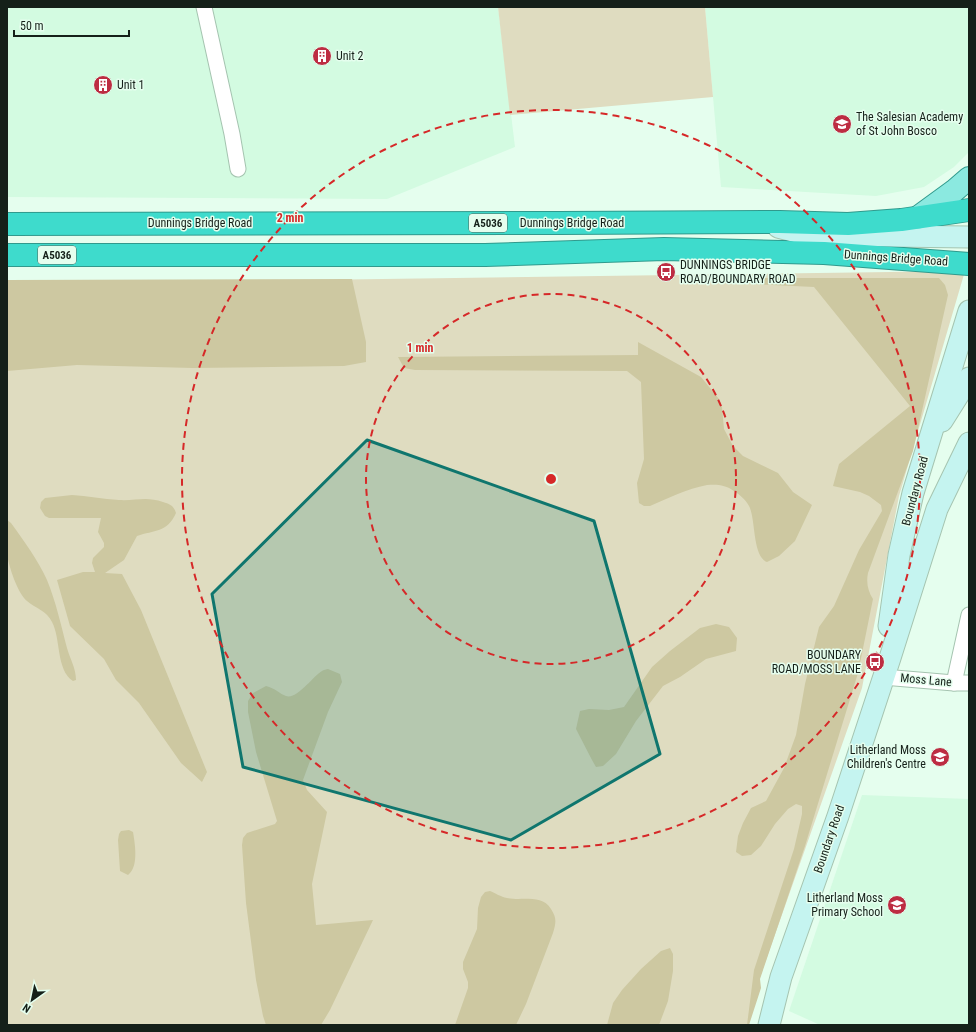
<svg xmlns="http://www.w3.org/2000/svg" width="976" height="1032" font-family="'Roboto Condensed',sans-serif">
<rect width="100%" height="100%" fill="#e5feee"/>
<g fill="#d3fbe1">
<polygon points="7,7 498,7 515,147 387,199 7,197"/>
<polygon points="705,7 969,7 969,152 954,167 924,187 876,196 721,187"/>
<polygon points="862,795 969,799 969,1025 820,1025 789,1011"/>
</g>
<g fill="#dfdcc0">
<polygon points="498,7 705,7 713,97 510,115"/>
<polygon points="965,271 899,496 862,688 754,994 748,1025 7,1025 7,284"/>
</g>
<g fill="#cdc8a1">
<path d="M753 278H939L945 285 948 295 913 451 868 573C866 583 868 591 873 599L858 673 805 846 760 979 761 988 749 1025H747L754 970 794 849 802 814V806L796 804 788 809 775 824 761 846 751 855 742 856 736 852 738 836 743 823 751 808 766 801 784 768 796 735 805 684 819 627 834 606 859 550 882 511 881 505 869 496 860 492 833 486 839 464 910 406 814 287 751 284Z"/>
<polygon points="352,279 366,342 366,362 344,366 193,368 77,365 7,371 7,280"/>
<path d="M638 342 701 377 719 399 722 407 724 429 733 446 743 456 778 473 793 492 812 505 795 541 779 556 767 562C752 556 756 519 749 506 745 499 740 495 734 491 726 485 717 484 707 485 687 489 668 498 650 506H644L639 503 637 483 644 459 641 382 627 371 415 370 404 368 398 357 638 355Z"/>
<path d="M72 495C87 496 103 499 119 500 136 501 146 496 163 502 170 504 174 506 176 513 167 533 154 530 137 536L124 560 105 573 122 574 141 610 207 772 202 782 181 763 139 703 116 680 104 659 70 626 57 580 83 572H95L92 563 93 558 104 547V543L98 532 101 518H49L45 516 40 508 41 502 45 498Z"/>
<path d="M7 520 11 523C24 541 38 560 47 580 56 602 61 625 67 648 70 659 76 668 76 680L73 681C56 670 61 639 52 622 47 611 35 608 27 601 17 592 9 567 7 554 5 543 7 531 7 520Z"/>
<polygon points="716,624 729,627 737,638 736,651 706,659 680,677 663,686 636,721 616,754 603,766 596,767 592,760 576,729 580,711 589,709 609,710 624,707 652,667 670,651 700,628"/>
<path d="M328 669 340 674 342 682 328 712 303 780 307 790 327 812 312 884 316 925 373 920 330 1010 321 1025H266L263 1016 256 980 246 903 242 845 243 838 247 833 275 824 277 821 256 752 248 712V701L253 693 266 686C275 688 280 694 286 696 297 700 314 675 322 671 323 670 327 669 328 669Z"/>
<path d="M129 830 133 832C135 844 139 867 128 875L120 871 118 840 119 834 121 831Z"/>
<path d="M490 891C495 893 501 897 507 898 521 901 542 894 551 909 557 918 556 923 553 933L526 1004 516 1025H455L468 988V982L463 969V962L477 929 478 908 481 897 485 892Z"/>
<polygon points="670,948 673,954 673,971 668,1001 659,1025 607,1025 613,1003 622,990 641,969 661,951"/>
</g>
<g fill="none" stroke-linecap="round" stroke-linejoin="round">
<g stroke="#a5c4b0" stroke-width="17">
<g id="street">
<polyline points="204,7 232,134 238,169"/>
<polyline points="883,677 954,683 969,683"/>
<polyline points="954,683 969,615"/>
</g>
</g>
<g stroke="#a5c4b0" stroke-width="23">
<g id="secondary">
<polyline points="778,227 809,235 969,237"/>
<polyline points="942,421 969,378"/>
<polyline points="889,626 899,555 913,493 969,311"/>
<polyline points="769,1025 781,977 838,816 890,658 937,509 969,443"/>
</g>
</g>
<g stroke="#309a8d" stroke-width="24">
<polyline id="primary" points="917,218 954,191 969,178"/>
</g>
<g stroke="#309a8d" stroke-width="24">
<g id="highway">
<polyline points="7,224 558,223 780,222 848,224 901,220 969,210"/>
<polyline points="7,255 485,255 664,249 824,253 969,264"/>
</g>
</g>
<use href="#street" stroke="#fff" stroke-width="15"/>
<use href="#secondary" stroke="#c5f4f0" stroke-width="21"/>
<use href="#primary" stroke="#8be9e0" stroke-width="22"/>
<use href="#highway" stroke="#3edbcc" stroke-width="22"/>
</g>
<path fill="#0f766e" fill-opacity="0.2" stroke="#0f766e" stroke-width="3" stroke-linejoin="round" d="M367 440 594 521 660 754 511 840 243 767 212 594Z"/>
<g fill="none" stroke="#d62828" stroke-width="2" stroke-dasharray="7 5">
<circle cx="551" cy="479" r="185"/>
<circle cx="551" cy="479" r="369"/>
</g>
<defs>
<g id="building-disc" transform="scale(1)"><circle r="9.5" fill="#bd2c42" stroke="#e5feee"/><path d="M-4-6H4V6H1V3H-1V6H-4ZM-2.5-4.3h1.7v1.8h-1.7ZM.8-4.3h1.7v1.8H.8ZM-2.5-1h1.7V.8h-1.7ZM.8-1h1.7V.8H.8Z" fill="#fff"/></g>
<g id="school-disc" transform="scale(1)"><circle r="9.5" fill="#bd2c42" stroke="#e5feee"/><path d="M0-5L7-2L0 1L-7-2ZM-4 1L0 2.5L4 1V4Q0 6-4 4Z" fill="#fff"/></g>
<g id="bus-disc" transform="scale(1)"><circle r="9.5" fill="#bd2c42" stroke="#e5feee"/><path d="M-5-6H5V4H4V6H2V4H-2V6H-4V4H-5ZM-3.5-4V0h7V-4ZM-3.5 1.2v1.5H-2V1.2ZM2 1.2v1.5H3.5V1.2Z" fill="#fff"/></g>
</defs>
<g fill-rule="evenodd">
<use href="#building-disc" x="322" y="56"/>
<use href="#building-disc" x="103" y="85"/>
<use href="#school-disc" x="842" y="124"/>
<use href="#bus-disc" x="666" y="272"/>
<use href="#bus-disc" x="875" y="662"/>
<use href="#school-disc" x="940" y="757"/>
<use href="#school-disc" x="897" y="905"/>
</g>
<g text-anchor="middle" stroke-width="3" stroke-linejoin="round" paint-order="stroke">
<g fill="#e5feee" stroke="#536359" stroke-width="1">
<rect x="469" y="214" width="38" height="18" rx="3"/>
<rect x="38" y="246" width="38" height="18" rx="3"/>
</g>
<g font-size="11" font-weight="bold" fill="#152019">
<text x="488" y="227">A5036</text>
<text x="57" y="259">A5036</text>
</g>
<g font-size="12" fill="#152019" stroke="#e5feee" text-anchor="start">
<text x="336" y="60">Unit 2</text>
<text x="117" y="89">Unit 1</text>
<text x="856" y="121">The Salesian Academy<tspan x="856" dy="14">of St John Bosco</tspan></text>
<text x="680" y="269">DUNNINGS BRIDGE<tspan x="680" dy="14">ROAD/BOUNDARY ROAD</tspan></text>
<text x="861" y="659" text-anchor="end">BOUNDARY<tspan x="861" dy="14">ROAD/MOSS LANE</tspan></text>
<text x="926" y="754" text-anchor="end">Litherland Moss<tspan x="926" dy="14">Children's Centre</tspan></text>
<text x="883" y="902" text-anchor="end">Litherland Moss<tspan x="883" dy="14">Primary School</tspan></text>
</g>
<g font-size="12" fill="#152019" stroke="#e5feee">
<text x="200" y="227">Dunnings Bridge Road</text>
<text x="572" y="227">Dunnings Bridge Road</text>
<text transform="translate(896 258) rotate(4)" y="4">Dunnings Bridge Road</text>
<text transform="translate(915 491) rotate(-75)" y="4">Boundary Road</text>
<text transform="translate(926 680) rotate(5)" y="4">Moss Lane</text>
<text transform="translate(829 839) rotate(-71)" y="4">Boundary Road</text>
</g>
</g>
<circle cx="551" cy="479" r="6" fill="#d62828" stroke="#e5feee" stroke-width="2"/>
<g font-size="12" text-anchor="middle" font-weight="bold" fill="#d62828" stroke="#e5feee" stroke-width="3" stroke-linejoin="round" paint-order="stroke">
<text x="290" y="222">2 min</text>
<text x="420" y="352">1 min</text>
</g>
<rect width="976" height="1032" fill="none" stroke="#152019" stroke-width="16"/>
<g transform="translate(32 1000) rotate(213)" stroke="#e5feee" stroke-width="3" paint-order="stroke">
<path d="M0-3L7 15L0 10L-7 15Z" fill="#152019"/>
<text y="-6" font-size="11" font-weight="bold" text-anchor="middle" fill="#152019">N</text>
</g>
<path d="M14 30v6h115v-6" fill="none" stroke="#152019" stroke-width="2"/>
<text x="20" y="30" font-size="12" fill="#152019" stroke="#e5feee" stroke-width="3" paint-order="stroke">50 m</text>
</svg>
